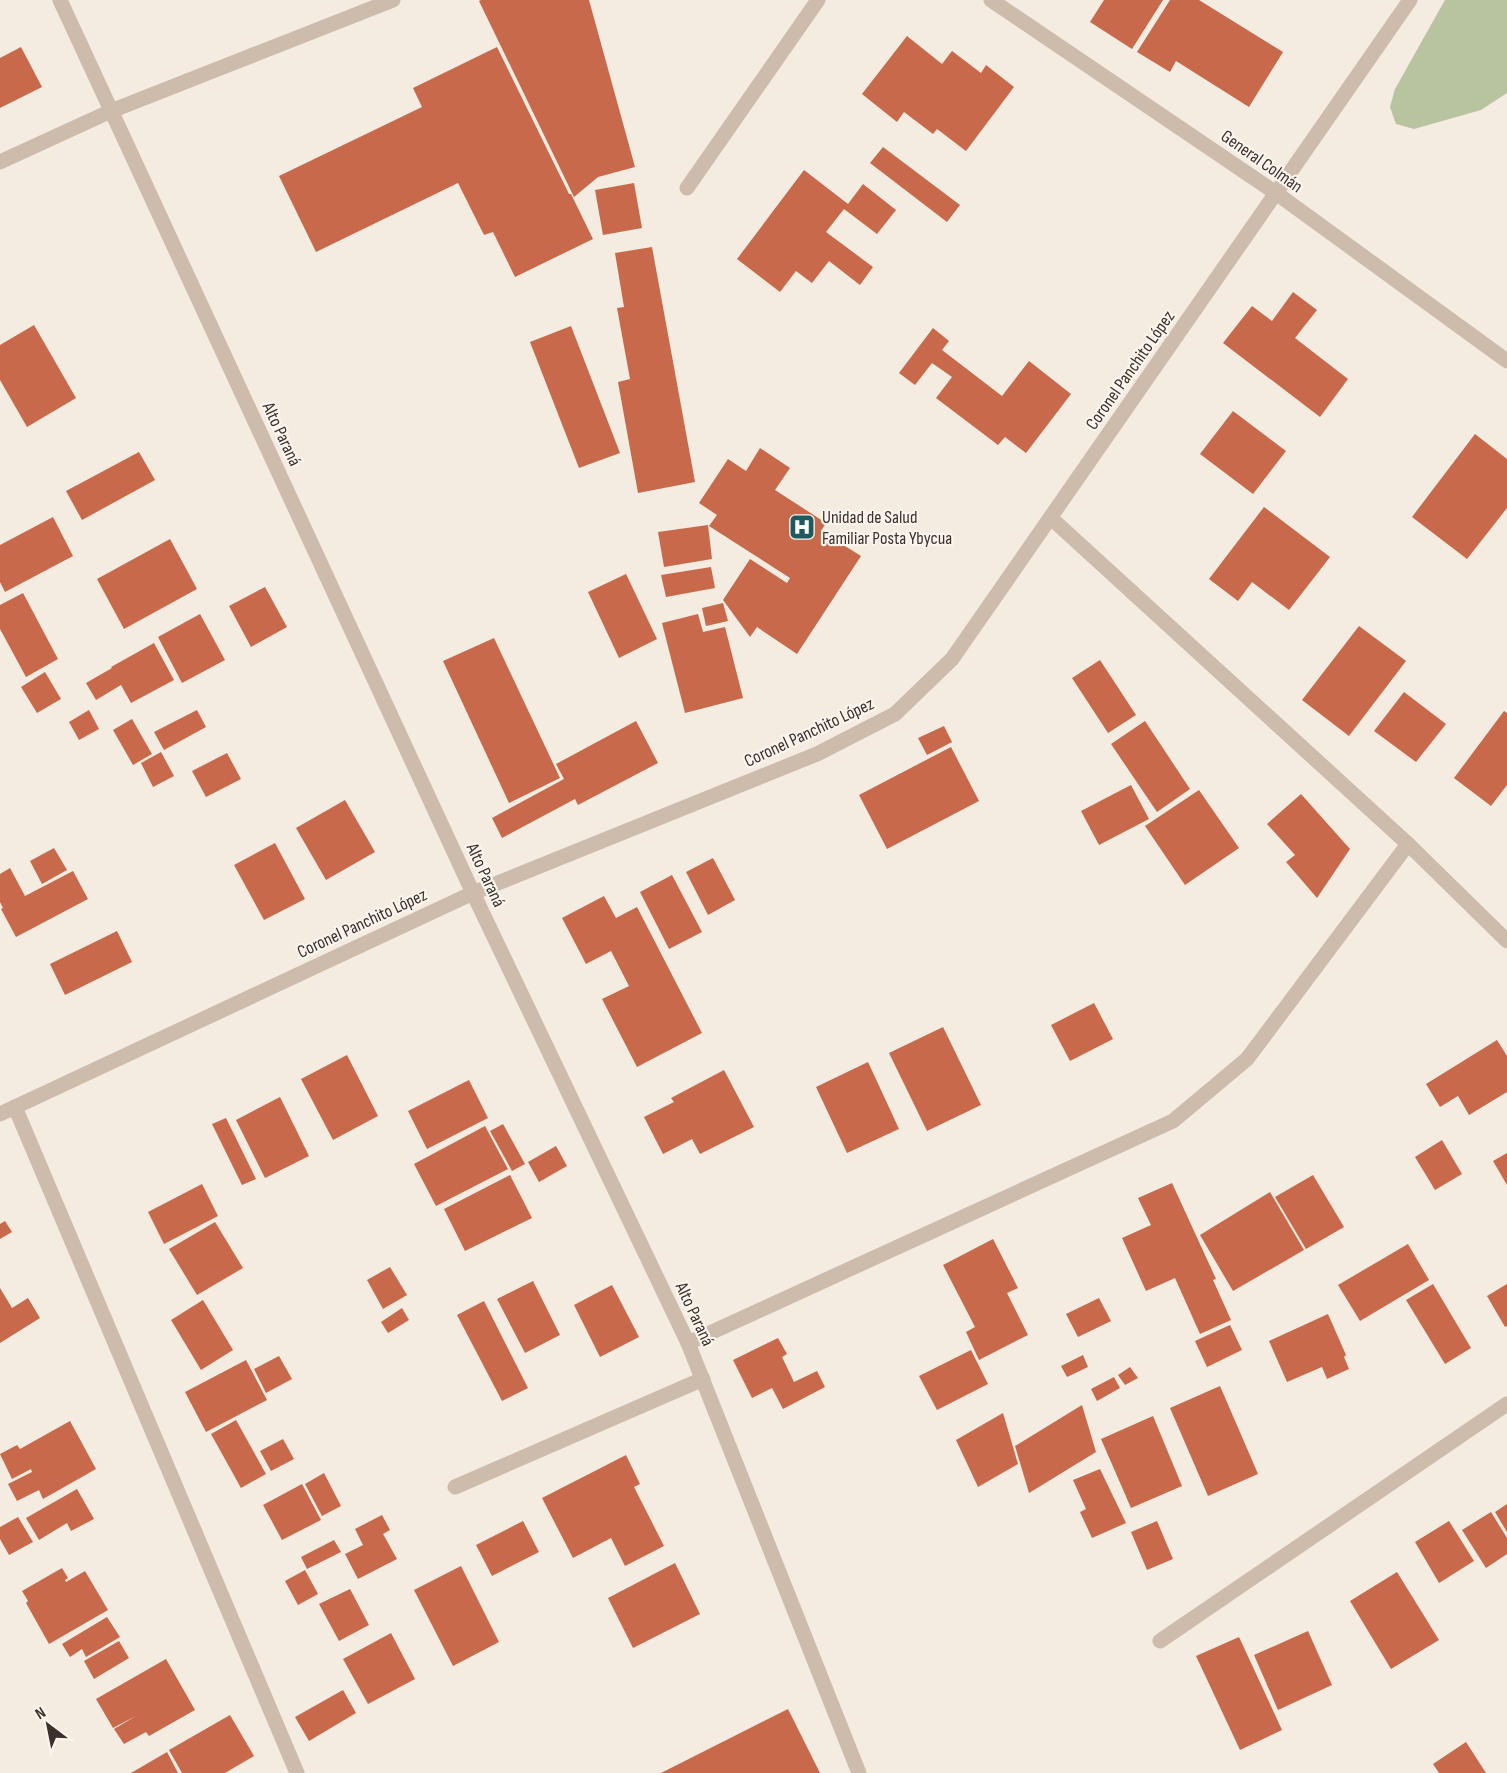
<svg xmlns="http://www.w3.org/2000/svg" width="1507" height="1773" font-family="'Sofia Sans Condensed',sans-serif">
<rect width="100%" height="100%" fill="#f4ebe1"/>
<polygon fill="#b8c4a0" points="1445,0 1507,0 1507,93 1481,110 1414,129 1396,124 1390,107 1395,89"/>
<g fill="#c8694b">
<polygon points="481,0 589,0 635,167 598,177 574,197 479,1"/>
<polygon points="1104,0 1163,0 1132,49 1090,22"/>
<polygon points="1170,0 1199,0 1283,52 1249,107 1176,61 1170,72 1137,52"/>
<polygon points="907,36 942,64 952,51 981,73 986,65 1014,87 966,151 937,129 933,134 904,112 897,122 862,94"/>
<polygon points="21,47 42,87 0,108 0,58"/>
<polygon points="497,47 569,194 571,194 593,239 515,277 493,232 484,235 458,183 316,252 279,176 422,107 413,88"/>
<polygon points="883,147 960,205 947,222 870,163"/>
<polygon points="804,170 848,204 863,184 896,210 877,234 844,209 826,232 873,267 860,285 829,261 812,283 796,271 780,292 737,259"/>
<polygon points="634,183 642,228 603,235 595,190"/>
<polygon points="652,247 695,482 638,493 618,382 630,379 617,308 624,307 615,253"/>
<polygon points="1293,292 1317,310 1295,338 1348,379 1320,417 1223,343 1252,306 1272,321"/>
<polygon points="34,325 76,398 27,427 0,380 0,345"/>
<polygon points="571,326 620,453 579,468 530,342"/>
<polygon points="933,328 949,341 942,350 1002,396 1029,361 1071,394 1026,453 1005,437 998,445 936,398 952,377 932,363 915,385 899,373"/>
<polygon points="1233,411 1286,451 1253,494 1200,454"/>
<polygon points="1475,434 1507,459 1507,508 1467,559 1412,517"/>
<polygon points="760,448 790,468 775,490 826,523 821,531 861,556 797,654 757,627 750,637 723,600 750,559 787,583 790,578 709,526 717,515 699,503 728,459 746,471"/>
<polygon points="139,452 155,480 82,520 66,491"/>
<polygon points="1264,507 1330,557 1289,610 1252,582 1238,601 1209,579"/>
<polygon points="53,517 73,556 5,592 0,582 0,545"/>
<polygon points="708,525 712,559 664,567 658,532"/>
<polygon points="170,539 197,589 124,629 97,579"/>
<polygon points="711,567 715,588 666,597 661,575"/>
<polygon points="626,574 657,639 619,658 588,592"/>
<polygon points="265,587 287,627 251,647 229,606"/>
<polygon points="23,593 58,659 26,677 0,629 0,605"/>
<polygon points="723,603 728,621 706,626 702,608"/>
<polygon points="200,614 225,660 182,683 158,637"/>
<polygon points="698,614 703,632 725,627 743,698 685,713 662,623"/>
<polygon points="1359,626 1406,661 1349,736 1302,700"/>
<polygon points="494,638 560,778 509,803 443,661"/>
<polygon points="154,643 174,680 131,703 121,685 96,700 86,683 112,668 111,667"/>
<polygon points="1100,660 1136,715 1108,733 1072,678"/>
<polygon points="45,672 61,699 37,713 21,687"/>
<polygon points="1404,692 1446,724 1416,762 1374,731"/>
<polygon points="89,710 99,729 79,740 69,722"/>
<polygon points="197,710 206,727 164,750 154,732"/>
<polygon points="1504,711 1507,713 1507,785 1491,806 1454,778"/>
<polygon points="132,719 152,754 133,765 113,730"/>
<polygon points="636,721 658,763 578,805 575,799 502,838 492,818 564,779 556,764"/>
<polygon points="1145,721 1190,789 1157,812 1111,744"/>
<polygon points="944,726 952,742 927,755 918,738"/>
<polygon points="951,747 979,801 887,849 859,795"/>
<polygon points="161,752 174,776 153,787 141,763"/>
<polygon points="227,753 241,779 206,797 192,771"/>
<polygon points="1131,785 1149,819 1099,845 1081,811"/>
<polygon points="1199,790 1239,848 1185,885 1145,826"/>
<polygon points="1301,794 1350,849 1317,898 1286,862 1295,855 1267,824"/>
<polygon points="345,800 375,852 326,880 296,828"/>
<polygon points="275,843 305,899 264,920 234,865"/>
<polygon points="54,848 67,870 42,884 30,861"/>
<polygon points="713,858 735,900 708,915 686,872"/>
<polygon points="10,868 25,896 73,871 88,899 16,937 1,909 3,908 0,902 0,874"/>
<polygon points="672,875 702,932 669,949 640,892"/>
<polygon points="604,896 616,918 637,907 702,1033 637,1067 602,999 629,986 611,951 586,964 562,918"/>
<polygon points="117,931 132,962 65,995 50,964"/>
<polygon points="1094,1003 1113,1039 1070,1061 1051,1025"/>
<polygon points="943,1027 981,1105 927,1131 889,1053"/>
<polygon points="1497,1040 1507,1056 1507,1092 1469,1115 1458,1096 1440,1107 1426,1084"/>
<polygon points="347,1055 378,1116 333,1140 301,1079"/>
<polygon points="868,1062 899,1129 847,1153 816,1087"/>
<polygon points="724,1070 754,1127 700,1154 692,1139 663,1154 644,1117 674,1102 671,1098"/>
<polygon points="469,1080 488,1118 427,1149 408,1111"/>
<polygon points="280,1097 309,1156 265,1178 236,1120"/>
<polygon points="226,1118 256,1179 242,1185 212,1124"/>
<polygon points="503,1124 525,1164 512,1171 490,1131"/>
<polygon points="485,1126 508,1169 436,1206 414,1164"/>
<polygon points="1442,1140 1462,1174 1435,1190 1415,1157"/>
<polygon points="556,1146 567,1166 539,1182 528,1162"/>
<polygon points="1507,1153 1507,1185 1493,1161"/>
<polygon points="510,1175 532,1218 465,1251 444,1209"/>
<polygon points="1313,1175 1344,1227 1306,1249 1275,1197"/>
<polygon points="1172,1183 1216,1279 1213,1280 1231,1320 1200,1334 1175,1278 1146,1291 1122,1238 1151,1225 1138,1198"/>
<polygon points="202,1184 218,1216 164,1244 148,1212"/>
<polygon points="1270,1192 1304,1250 1233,1291 1200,1235"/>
<polygon points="5,1221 12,1232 0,1239 0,1224"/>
<polygon points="215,1222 243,1268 197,1295 169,1249"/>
<polygon points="993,1239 1018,1288 1007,1293 1028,1335 979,1360 966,1332 975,1327 943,1265"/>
<polygon points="1408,1244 1429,1280 1360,1321 1338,1285"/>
<polygon points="390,1267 407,1295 383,1309 367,1280"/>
<polygon points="533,1281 560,1335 525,1353 497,1299"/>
<polygon points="1433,1284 1471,1348 1445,1364 1406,1300"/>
<polygon points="1507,1284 1507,1326 1505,1327 1487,1296"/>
<polygon points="612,1285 639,1337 600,1357 574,1305"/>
<polygon points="0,1288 12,1308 28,1298 40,1318 0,1343"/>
<polygon points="1099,1298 1111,1321 1078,1337 1066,1314"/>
<polygon points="203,1300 233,1350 201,1370 171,1320"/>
<polygon points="484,1301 528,1388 502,1401 457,1315"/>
<polygon points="402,1308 409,1320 388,1333 381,1322"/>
<polygon points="1328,1314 1346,1355 1344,1357 1349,1369 1327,1379 1322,1367 1287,1382 1269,1341"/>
<polygon points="1230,1325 1242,1350 1207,1367 1195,1341"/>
<polygon points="778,1338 787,1354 782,1357 794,1382 817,1371 825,1387 783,1409 772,1388 752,1398 733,1360"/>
<polygon points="971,1350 988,1384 937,1410 919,1376"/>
<polygon points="1083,1355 1088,1367 1067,1377 1061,1366"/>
<polygon points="279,1356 292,1379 266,1393 254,1369"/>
<polygon points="246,1360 267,1400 206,1432 185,1392"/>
<polygon points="1130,1367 1138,1378 1125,1385 1118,1375"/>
<polygon points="1114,1377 1120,1388 1097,1401 1091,1389"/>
<polygon points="1220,1386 1258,1474 1208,1496 1170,1408"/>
<polygon points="1082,1405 1096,1452 1029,1493 1015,1446"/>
<polygon points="1003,1413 1018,1464 978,1487 956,1440"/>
<polygon points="1153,1416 1182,1486 1131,1508 1101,1439"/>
<polygon points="236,1420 266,1474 241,1488 211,1434"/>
<polygon points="70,1421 96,1469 43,1499 39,1490 17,1501 8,1484 32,1472 31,1469 12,1479 0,1454 17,1445 20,1449"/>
<polygon points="283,1439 294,1459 271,1471 260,1451"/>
<polygon points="626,1455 640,1484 634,1487 664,1546 625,1566 611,1538 573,1558 542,1498"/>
<polygon points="1100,1469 1126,1523 1092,1538 1080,1512 1086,1509 1073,1480"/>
<polygon points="324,1473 341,1506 322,1516 305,1484"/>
<polygon points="302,1484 321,1520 282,1540 263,1505"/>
<polygon points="77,1489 94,1519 71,1531 67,1523 39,1540 26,1518"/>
<polygon points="1507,1504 1507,1532 1495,1512"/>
<polygon points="1491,1512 1507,1538 1507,1554 1486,1568 1462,1530"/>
<polygon points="382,1515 390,1530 383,1534 397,1559 358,1579 345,1554 363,1545 355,1529"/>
<polygon points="18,1517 33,1542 9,1555 0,1539 0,1527"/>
<polygon points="523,1521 539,1552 492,1576 476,1545"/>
<polygon points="1157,1521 1173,1559 1147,1570 1131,1532"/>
<polygon points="1449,1521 1474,1561 1439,1583 1415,1542"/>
<polygon points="334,1540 341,1552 307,1569 301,1557"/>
<polygon points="675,1563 700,1614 633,1648 608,1598"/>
<polygon points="461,1566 499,1642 453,1666 414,1590"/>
<polygon points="62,1568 68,1578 65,1580 66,1582 85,1571 108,1610 49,1644 26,1603 28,1601 22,1591"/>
<polygon points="305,1570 318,1594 298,1605 285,1581"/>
<polygon points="1397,1572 1439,1640 1391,1669 1350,1601"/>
<polygon points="350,1589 369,1625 339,1641 319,1604"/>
<polygon points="107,1617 120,1637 86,1657 82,1649 70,1657 62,1644"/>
<polygon points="1308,1631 1332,1685 1278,1710 1254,1655"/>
<polygon points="391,1633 415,1679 368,1704 343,1659"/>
<polygon points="1239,1637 1282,1730 1240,1750 1196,1656"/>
<polygon points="119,1641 129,1658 94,1679 84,1661"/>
<polygon points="166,1659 195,1710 149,1736 146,1732 124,1744 114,1729 136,1716 113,1728 96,1699"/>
<polygon points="343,1690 356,1713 309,1741 295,1717"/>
<polygon points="788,1709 820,1773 661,1773"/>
<polygon points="230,1715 254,1756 225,1773 182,1773 169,1750"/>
<polygon points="1466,1742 1486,1773 1439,1773 1433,1764"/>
<polygon points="167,1752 178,1773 131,1773"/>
</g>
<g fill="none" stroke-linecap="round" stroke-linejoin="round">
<g stroke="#cdbbac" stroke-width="15">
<polyline points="60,0 473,893 688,1343 859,1773"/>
<polyline points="991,0 1276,193 1507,361"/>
<polyline points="0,162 111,111 393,0"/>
<polyline points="687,188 818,0"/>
<polyline points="1051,518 1408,844 1507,941"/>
<polyline points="15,1107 297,1773"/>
<polyline points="0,1114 473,893 817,754 895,714 952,659 1410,0"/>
<polyline points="688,1343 1173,1121 1247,1059 1408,844"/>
<polyline points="455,1487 703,1379"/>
<polyline points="1160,1641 1507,1404"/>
</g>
</g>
<defs>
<g id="hospital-square" transform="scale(1.35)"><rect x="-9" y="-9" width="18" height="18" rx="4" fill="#1f5a5e" stroke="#fbf5ee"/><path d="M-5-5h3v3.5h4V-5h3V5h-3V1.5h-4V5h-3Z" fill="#fff"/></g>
</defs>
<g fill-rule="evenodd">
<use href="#hospital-square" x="802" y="527"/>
</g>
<g text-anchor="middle" stroke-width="4.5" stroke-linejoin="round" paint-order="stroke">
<g font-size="18" fill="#3b302b" stroke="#fbf5ee">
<text transform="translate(1262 161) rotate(35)" y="6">General Colmán</text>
<text transform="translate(1130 370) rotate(-55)" y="6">Coronel Panchito López</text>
<text transform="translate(282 434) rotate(65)" y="6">Alto Paraná</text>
<text transform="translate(809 732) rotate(-25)" y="6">Coronel Panchito López</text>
<text transform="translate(486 875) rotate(65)" y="6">Alto Paraná</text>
<text transform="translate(362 923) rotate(-25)" y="6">Coronel Panchito López</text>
<text transform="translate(695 1314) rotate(65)" y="6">Alto Paraná</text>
</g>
<g font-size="18" fill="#3b302b" stroke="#fbf5ee" text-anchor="start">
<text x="822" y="523">Unidad de Salud<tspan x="822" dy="21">Familiar Posta Ybycua</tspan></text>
</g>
</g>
<g transform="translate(48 1725) rotate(328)" stroke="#fbf5ee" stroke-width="4.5" paint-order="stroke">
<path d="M0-4.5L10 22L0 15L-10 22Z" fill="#3b302b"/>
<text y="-9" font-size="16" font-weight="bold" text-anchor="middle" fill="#3b302b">N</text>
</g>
</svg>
